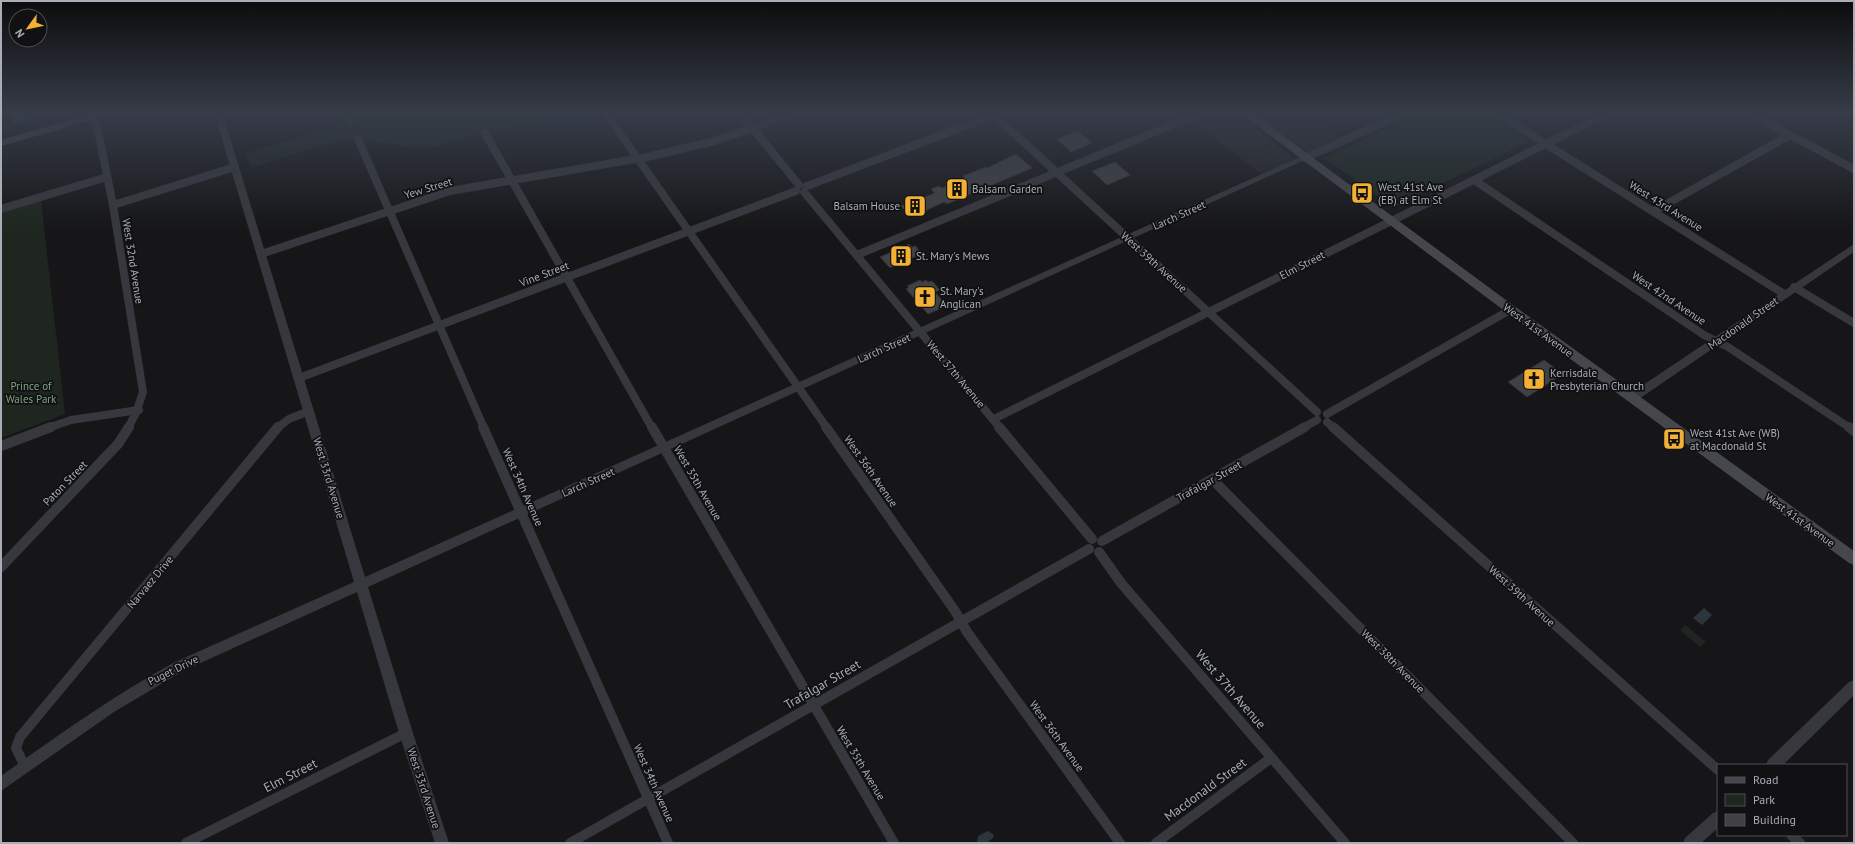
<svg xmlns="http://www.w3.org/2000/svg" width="1855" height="844" font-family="'PT Sans',sans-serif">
<rect width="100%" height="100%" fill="#161618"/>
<g fill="#222225">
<polygon points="1213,112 1234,112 1290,155 1293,160 1263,174 1257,171 1193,121"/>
<polygon points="1251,112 1304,112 1339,138 1307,152"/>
</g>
<g fill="#1e261f">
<polygon points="473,112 538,112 563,117 594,113 600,122 539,123 485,133 428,148 408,147 357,138 341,140 250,168 246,153 364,118 442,120"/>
<polygon points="1425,112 1483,112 1529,141 1393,208 1325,158"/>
<polygon points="41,200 65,414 1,438 1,213"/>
<polygon points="1685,625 1706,642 1700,647 1680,630"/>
</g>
<g fill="#2c353c">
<polygon points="1704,608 1712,615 1702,625 1693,618"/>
<polygon points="988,831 994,835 993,838 986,843 977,843 978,836"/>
</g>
<g fill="#404145" stroke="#303034">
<polygon points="12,112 53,112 54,114 14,124"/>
<polygon points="1078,131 1092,143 1071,152 1057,139"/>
<polygon points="1016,154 1032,168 947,204 944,202 912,217 901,206 935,193 931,189 939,186 942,188 965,178 963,176 986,167 987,168"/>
<polygon points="1115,162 1130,175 1107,185 1092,171"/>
<polygon points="909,244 912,247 916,246 921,254 890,268 880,257"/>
<polygon points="920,280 922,282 926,280 928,282 932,281 934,283 940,290 935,292 947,306 928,314 906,289 909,287 907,286"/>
<polygon points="1544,360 1563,374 1527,397 1508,382"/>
</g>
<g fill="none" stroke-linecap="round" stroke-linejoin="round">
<g stroke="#37383d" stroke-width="8">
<polyline points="346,112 350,121"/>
<polyline points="605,112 827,428"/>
<polyline points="739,112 750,126"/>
<polyline points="991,112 1317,412"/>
<polyline points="1495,112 1784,294"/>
<polyline points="1747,112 1854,169"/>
<polyline points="95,116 113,205 143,392 136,413 128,428"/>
<polyline points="757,126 797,112"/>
<polyline points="755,131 799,185"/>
<polyline points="485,133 652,428"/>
<polyline points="358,139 484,428"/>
<polyline points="1305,158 1406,112"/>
<polyline points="1474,180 1704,335 1728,347 1850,428"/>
<polyline points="807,186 994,115"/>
<polyline points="804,192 1000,428"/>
<polyline points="113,205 235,167"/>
<polyline points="1,209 107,177"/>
<polyline points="1654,211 1790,135"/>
<polyline points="261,254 450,191 647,157 711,142 747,130"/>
<polyline points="857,255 1203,112"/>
<polyline points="1794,287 1854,323"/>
<polyline points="299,378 796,191"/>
<polyline points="1327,414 1510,310"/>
<polyline points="994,419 1610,112"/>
<polyline points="1327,422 1334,428"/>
<polyline points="48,428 71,420 139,410"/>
<polyline points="277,428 289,419 309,411"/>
<polyline points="1303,428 1317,420"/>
</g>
<g stroke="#37383d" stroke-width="10">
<polyline points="483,427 668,843"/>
<polyline points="652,427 894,843"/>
<polyline points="826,427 955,611 967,632 1120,843"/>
<polyline points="999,427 1092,539"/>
<polyline points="1333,427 1718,770"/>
<polyline points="1849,427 1854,431"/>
<polyline points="1,446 51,427"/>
<polyline points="1213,480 1573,843"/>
<polyline points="1102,541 1305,427"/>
<polyline points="1099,552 1121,583 1345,843"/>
<polyline points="1,567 118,444 129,427"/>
<polyline points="25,767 16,748 20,737 278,427"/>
<polyline points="1791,835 1800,843"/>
<polyline points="186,843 406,733"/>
<polyline points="570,843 1089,549"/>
<polyline points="1156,843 1271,758"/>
</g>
<g fill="#37383d" fill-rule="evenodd">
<path d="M214 112H222L365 577 1302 156H1308L1309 158 368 587 413 733 449 843H435L399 733 357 592 183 671 114 712 1 791V776C57 736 113 696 173 663L354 582Z"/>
<polygon points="1854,244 1854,252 1636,401 1628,401 1627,398 1628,395"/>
<polygon points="1854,680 1854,695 1783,765 1766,765 1768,760 1849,682"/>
<polygon points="1718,811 1718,828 1701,843 1683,843 1685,838 1713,813"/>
</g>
<g fill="#45474d" fill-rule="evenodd">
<polygon points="97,112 114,112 113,114 1,146 1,140"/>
<polygon points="1239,112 1251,112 1506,300 1854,551 1854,565 1849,563 1498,306"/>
</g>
</g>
<linearGradient id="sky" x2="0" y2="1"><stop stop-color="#0c0c0d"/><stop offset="0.49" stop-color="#363c48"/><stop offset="1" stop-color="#363c48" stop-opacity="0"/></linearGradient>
<rect width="1855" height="230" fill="url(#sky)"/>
<defs>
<g id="building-square" transform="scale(1.15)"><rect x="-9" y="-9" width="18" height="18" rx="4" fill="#f2b134" stroke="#111113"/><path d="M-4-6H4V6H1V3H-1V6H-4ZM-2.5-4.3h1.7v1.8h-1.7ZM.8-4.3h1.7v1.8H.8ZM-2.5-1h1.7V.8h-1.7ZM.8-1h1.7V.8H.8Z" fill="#111"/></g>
<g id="bus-square" transform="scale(1.15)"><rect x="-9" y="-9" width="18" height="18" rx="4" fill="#f2b134" stroke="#111113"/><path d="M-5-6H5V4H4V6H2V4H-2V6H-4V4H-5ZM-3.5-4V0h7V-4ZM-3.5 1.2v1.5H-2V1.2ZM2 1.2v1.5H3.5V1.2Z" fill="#111"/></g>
<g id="church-square" transform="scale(1.15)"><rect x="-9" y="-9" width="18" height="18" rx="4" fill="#f2b134" stroke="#111113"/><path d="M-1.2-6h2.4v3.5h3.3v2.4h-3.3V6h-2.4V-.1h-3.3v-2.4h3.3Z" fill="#111"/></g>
</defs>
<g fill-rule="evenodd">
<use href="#building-square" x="957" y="189"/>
<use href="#bus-square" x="1362" y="193"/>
<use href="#building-square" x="915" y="206"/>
<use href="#building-square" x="901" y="256"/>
<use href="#church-square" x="925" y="297"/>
<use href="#church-square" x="1534" y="379"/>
<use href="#bus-square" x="1674" y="439"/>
</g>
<g text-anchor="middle" stroke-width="3.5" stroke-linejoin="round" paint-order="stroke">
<g font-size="11" fill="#a8adb8" stroke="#111113" text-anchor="start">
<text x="1378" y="191">West 41st Ave<tspan x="1378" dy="13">(EB) at Elm St</tspan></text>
<text x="972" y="193">Balsam Garden</text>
<text x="900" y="210" text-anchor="end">Balsam House</text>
<text x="916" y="260">St. Mary's Mews</text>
<text x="940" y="295">St. Mary's<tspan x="940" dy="13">Anglican</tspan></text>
<text x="1550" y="377">Kerrisdale<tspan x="1550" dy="13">Presbyterian Church</tspan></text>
<text x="1690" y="437">West 41st Ave (WB)<tspan x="1690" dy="13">at Macdonald St</tspan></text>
</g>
<g font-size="11" fill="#a8adb8" stroke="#111113">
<text transform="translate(428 188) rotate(-17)" y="4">Yew Street</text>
<text transform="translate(1666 206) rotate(32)" y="4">West 43rd Avenue</text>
<text transform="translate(1179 215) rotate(-24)" y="4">Larch Street</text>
<text transform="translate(133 261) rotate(81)" y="4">West 32nd Avenue</text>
<text transform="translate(1154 262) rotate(42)" y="4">West 39th Avenue</text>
<text transform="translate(1302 265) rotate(-27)" y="4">Elm Street</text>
<text transform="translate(544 274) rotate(-21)" y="4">Vine Street</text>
<text transform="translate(1669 298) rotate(34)" y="4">West 42nd Avenue</text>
<text transform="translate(1743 323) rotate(-35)" y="4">Macdonald Street</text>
<text transform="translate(1538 330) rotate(36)" y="4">West 41st Avenue</text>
<text transform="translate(884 348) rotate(-24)" y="4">Larch Street</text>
<text transform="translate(956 374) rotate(50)" y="4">West 37th Avenue</text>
<text transform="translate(871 471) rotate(55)" y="4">West 36th Avenue</text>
<text transform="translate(329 478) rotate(73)" y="4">West 33rd Avenue</text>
<text transform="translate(1209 481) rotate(-29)" y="4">Trafalgar Street</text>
<text transform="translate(588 482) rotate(-24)" y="4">Larch Street</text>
<text transform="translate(65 483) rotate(-46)" y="4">Paton Street</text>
<text transform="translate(698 483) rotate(60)" y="4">West 35th Avenue</text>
<text transform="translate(523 487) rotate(66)" y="4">West 34th Avenue</text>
<text transform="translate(1800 520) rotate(36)" y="4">West 41st Avenue</text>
<text transform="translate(150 582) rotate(-50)" y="4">Narvaez Drive</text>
<text transform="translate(1522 596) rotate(42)" y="4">West 39th Avenue</text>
<text transform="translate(1393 661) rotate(45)" y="4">West 38th Avenue</text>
<text transform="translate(173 670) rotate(-26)" y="4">Puget Drive</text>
<text transform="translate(1057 736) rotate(54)" y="4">West 36th Avenue</text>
<text transform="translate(861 763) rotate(59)" y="4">West 35th Avenue</text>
<text transform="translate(654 783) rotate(66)" y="4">West 34th Avenue</text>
<text transform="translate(424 788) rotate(72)" y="4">West 33rd Avenue</text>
</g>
<g font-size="11" fill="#7fa381" stroke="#111113">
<text x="31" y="390">Prince of<tspan x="31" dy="13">Wales Park</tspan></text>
</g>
<g font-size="13" fill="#a8adb8" stroke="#111113">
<text transform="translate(822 684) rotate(-30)" y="5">Trafalgar Street</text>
<text transform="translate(1231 689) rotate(49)" y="5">West 37th Avenue</text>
<text transform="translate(290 775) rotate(-27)" y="5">Elm Street</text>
<text transform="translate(1205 789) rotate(-36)" y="5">Macdonald Street</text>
</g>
</g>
<rect width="1855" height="844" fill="none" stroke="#a8adb8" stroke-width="4"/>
<rect x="1717" y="764" width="130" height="72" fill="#111113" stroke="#4d4f55"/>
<rect x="1725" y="777" width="20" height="6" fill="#45474d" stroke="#4d4f55"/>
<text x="1753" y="784" font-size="12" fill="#a8adb8">Road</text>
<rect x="1725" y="794" width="20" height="12" fill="#1e261f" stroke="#4d4f55"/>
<text x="1753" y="804" font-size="12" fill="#a8adb8">Park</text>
<rect x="1725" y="814" width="20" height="12" fill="#404145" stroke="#4d4f55"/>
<text x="1753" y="824" font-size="12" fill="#a8adb8">Building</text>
<g transform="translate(28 28) rotate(237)"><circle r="19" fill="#111113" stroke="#4d4f55"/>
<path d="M0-3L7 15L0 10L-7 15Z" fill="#f2b134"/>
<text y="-6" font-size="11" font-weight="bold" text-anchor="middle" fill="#a8adb8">N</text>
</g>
</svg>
